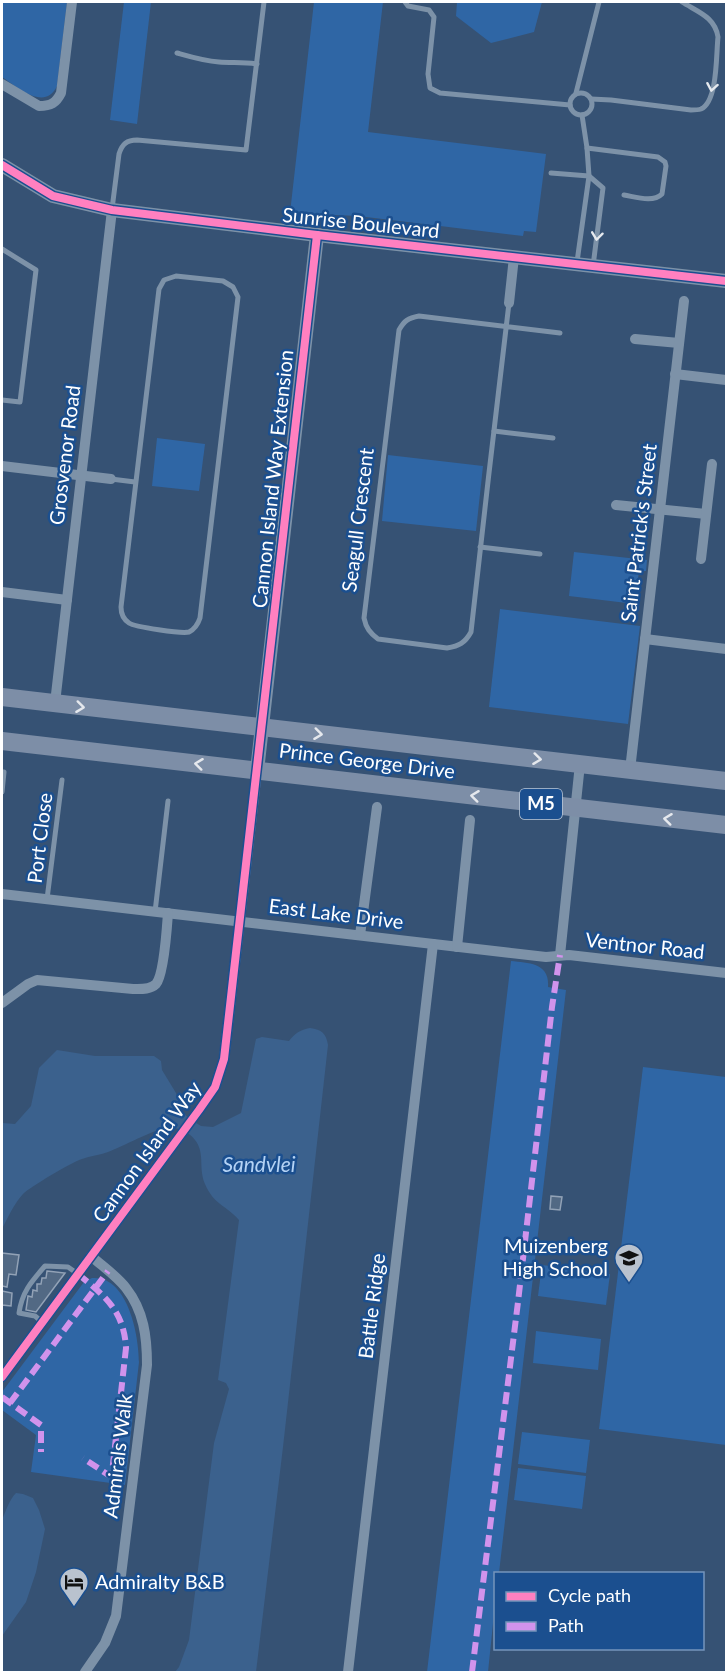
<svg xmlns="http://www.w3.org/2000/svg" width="728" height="1674" font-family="Lato,sans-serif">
<rect width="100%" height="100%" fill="#365274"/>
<g fill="#2f66a5">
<path d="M2 2H67L57 86C45 112 17 87 2 77Z"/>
<polygon points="124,2 151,2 137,124 110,120"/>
<polygon points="314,2 383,2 368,132 546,154 536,232 524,231 523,236 358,216 290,213"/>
<polygon points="457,2 542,2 534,32 491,43 456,16"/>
<polygon points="157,438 205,444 199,491 152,486"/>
<polygon points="388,455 483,466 476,531 382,521"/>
<polygon points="574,552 647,560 646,571 639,571 635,604 569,596"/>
<polygon points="500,609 640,626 628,724 489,707"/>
<path d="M511 961C529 963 550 963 548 987L566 990 499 1573 496 1574 495 1604 488 1672H427Z"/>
<polygon points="643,1067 726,1077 726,1445 599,1429"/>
<polygon points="542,1265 610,1274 606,1305 538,1296"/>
<path d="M92 1278C128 1275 139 1336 139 1362L125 1485 31 1472 36 1435 2 1410V1392L84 1282Z"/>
<polygon points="536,1331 601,1339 598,1370 533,1363"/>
<polygon points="522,1432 590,1440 586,1473 518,1464"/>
<polygon points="518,1468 586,1476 582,1509 514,1500"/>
</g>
<g fill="#3b618d">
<path d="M310 1028C322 1030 326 1033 328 1045L283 1447 256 1672H175L179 1667 189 1640 214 1443 229 1389 226 1383 218 1380 239 1220C226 1205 214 1205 205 1184 197 1165 208 1149 189 1134 183 1130 175 1127 167 1128 152 1130 124 1146 108 1152 100 1155 90 1156 82 1159 72 1162 30 1187 23 1194 15 1202 7 1219 2 1229V1123L15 1124 31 1106 39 1068 57 1050 95 1056H154L161 1061 162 1070 176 1093 180 1108 188 1118 201 1126 213 1127 241 1113 256 1039 262 1037 289 1041C295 1033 300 1030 310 1028Z"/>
<path d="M16 1493 23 1494 33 1498 39 1510 45 1529 36 1572 26 1602 2 1636V1520C6 1511 9 1500 16 1493Z"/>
</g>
<g fill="#526984" stroke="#92a2b6" stroke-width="1.5">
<polygon points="551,1196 562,1197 560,1210 550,1209"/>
<polygon points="2,1253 19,1255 16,1275 9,1274 7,1287 2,1286"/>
<polygon points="47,1271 65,1273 36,1312 26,1310 28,1296 32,1297 33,1290 37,1291 37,1284 41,1284 42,1278 46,1278"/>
<polygon points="2,1291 12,1293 11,1306 2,1305"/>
</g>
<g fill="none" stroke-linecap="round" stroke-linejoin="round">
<g stroke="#7d92a8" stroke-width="5">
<polyline points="405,2 408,6 429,10 434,17 428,74 430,88 440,93 570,105"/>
<path d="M177 53C191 57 204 61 219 62 232 63 244 62 257 64"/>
<circle cx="581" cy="104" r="11"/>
<polyline points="576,93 599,2"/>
<path d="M591 99 611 100 691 110C694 110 698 110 701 109 718 101 716 54 718 37 715 17 698 12 682 2"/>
<path d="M587 148 658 157 665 162 666 166 662 194C653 203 636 197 624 195"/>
<polyline points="551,173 589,176 603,188 593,266"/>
<path d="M112 209 119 154C122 144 127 140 137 140L246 150 264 2"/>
<polyline points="2,249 36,270 20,402 2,400"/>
<polyline points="577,262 589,176 587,148 582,115"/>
<path d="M176 276 223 281 233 287 238 297 200 618C198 624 195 629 189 632 182 634 135 627 129 623 123 619 121 613 121 607L159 289 164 280Z"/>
<path d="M509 303C496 413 483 522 471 632 465 643 459 646 447 648L378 639C370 633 366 628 364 618L399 330C404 321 408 318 419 316L560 333"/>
<polyline points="494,431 553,438"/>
<polyline points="111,479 135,482"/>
<polyline points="480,547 540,554"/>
<polyline points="2,772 4,772 2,792"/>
<polyline points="47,899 62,780"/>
<polyline points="155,912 168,801"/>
<path d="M42 1322 35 1316 19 1313C22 1292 31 1282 45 1266L68 1267 78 1274"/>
</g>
<g stroke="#7d92a8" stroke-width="10">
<path d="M2 84 39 106C51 106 56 103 61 93L72 2"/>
<polyline points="509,303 514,257"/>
<polyline points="635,339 679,343"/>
<polyline points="675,374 726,380"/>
<polyline points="2,466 111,479"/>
<polyline points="616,505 706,514"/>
<polyline points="701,559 712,464"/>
<polyline points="2,592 67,600"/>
<polyline points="645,639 726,649"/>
<polyline points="55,703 112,210"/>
<polyline points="630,770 684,301"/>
<polyline points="2,894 511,953 546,957 569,955 726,973"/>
<polyline points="360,935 377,807"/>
<polyline points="457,947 470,820"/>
<polyline points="560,955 580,764"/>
<path d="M2 1003 28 984 37 980 133 989C140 989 150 990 156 984 164 975 167 927 168 913"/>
<polyline points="2,1377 199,1110 215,1087 224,1059 257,771"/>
<path d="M85 1672 105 1643 116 1616 147 1365C147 1337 144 1311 126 1288 117 1276 102 1266 91 1256"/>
<polyline points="348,1672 433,944"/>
</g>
<g stroke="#7d92a8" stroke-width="14">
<polyline points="2,165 53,196 112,210 317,235 726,281"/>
<polyline points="257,771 317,235"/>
</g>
<g stroke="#7d8ea7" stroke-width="18">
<polyline points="2,697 726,781"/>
<polyline points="2,741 726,825"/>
</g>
<g stroke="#d193ec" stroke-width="6" stroke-dasharray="12 6" stroke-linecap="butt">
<path d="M78 1274C105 1296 124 1311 126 1348L112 1473 109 1475 107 1474 83 1458"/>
<polyline points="2,1397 41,1425 41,1452"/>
<polyline points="10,1403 108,1271"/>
<polyline points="472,1672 518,1302 552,1007 560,955"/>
</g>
<g stroke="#1b4f8f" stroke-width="11">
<g id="cycleway">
<polyline points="2,165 53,196 112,210 317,235 726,281"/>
<polyline points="2,1377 199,1110 215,1087 224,1059 317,235"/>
</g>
</g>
<use href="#cycleway" stroke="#ff80c0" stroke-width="8"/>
</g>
<defs><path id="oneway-chevron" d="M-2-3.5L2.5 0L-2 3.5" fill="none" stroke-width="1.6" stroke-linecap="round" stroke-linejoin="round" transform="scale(1.5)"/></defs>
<g stroke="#e5e9ee">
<use href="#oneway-chevron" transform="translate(712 87) rotate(100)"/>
<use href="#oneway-chevron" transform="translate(597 236) rotate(97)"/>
</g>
<g stroke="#e5e8ed">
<use href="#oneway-chevron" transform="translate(80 707) rotate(7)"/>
<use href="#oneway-chevron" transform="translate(318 734) rotate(7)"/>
<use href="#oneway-chevron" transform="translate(537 759) rotate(7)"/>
<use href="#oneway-chevron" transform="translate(199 764) rotate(-173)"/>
<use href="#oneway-chevron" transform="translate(475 796) rotate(-173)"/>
<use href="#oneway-chevron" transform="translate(668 819) rotate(-173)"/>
</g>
<defs>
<g id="school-pin" transform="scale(1.5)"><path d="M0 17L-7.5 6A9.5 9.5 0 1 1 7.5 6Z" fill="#b9c2ce" stroke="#1b4f8f"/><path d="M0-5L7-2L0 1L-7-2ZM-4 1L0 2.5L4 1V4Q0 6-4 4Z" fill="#111"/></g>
<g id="hotel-pin" transform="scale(1.5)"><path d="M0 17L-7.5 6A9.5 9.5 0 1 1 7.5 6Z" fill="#b9c2ce" stroke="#1b4f8f"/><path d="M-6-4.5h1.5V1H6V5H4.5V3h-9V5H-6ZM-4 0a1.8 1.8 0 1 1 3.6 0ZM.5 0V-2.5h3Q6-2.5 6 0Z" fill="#111"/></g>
</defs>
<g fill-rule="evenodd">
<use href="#school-pin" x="629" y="1258"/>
<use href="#hotel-pin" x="74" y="1582"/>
</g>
<g text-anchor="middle" stroke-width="5" stroke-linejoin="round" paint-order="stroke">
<rect fill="#1b4f8f" stroke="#bbcadd" stroke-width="1.5" x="520" y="789" width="42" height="30" rx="4.5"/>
<g font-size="18" font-weight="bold" fill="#fff">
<text x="541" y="810">M5</text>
</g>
<g font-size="20" fill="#fff" stroke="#1b4f8f">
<text transform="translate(361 223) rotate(6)" y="7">Sunrise Boulevard</text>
<text transform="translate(65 455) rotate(-83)" y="7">Grosvenor Road</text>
<text transform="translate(273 479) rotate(-84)" y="7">Cannon Island Way Extension</text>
<text transform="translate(358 520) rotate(-83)" y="7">Seagull Crescent</text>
<text transform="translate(639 533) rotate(-83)" y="7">Saint Patrick's Street</text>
<text transform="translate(367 761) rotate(7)" y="7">Prince George Drive</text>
<text transform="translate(40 838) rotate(-83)" y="7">Port Close</text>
<text transform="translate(336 914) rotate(7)" y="7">East Lake Drive</text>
<text transform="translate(645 946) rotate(6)" y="7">Ventnor Road</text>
<text transform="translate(147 1152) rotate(-54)" y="7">Cannon Island Way</text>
<text transform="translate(372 1306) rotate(-83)" y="7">Battle Ridge</text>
<text transform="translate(118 1456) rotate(-83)" y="7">Admirals Walk</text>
</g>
<g font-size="20" fill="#fff" stroke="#1b4f8f" text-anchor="end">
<text x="608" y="1253">Muizenberg<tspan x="608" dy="23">High School</tspan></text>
<text x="95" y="1589" text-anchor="start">Admiralty B&amp;B</text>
</g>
<g font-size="21" font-style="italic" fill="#b5d3f5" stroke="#1b4f8f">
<text x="259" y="1172">Sandvlei</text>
</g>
</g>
<rect width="728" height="1674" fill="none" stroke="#ffffff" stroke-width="6"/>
<rect x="494" y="1572" width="210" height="78" fill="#1b4f8f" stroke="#7695bc" stroke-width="1.5"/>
<rect x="506" y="1592" width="30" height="9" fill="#ff80c0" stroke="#7695bc" stroke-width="1.5"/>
<text x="548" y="1602" font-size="18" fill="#ffffff">Cycle path</text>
<rect x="506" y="1622" width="30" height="9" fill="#d193ec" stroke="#7695bc" stroke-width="1.5"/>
<text x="548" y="1632" font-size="18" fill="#ffffff">Path</text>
</svg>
